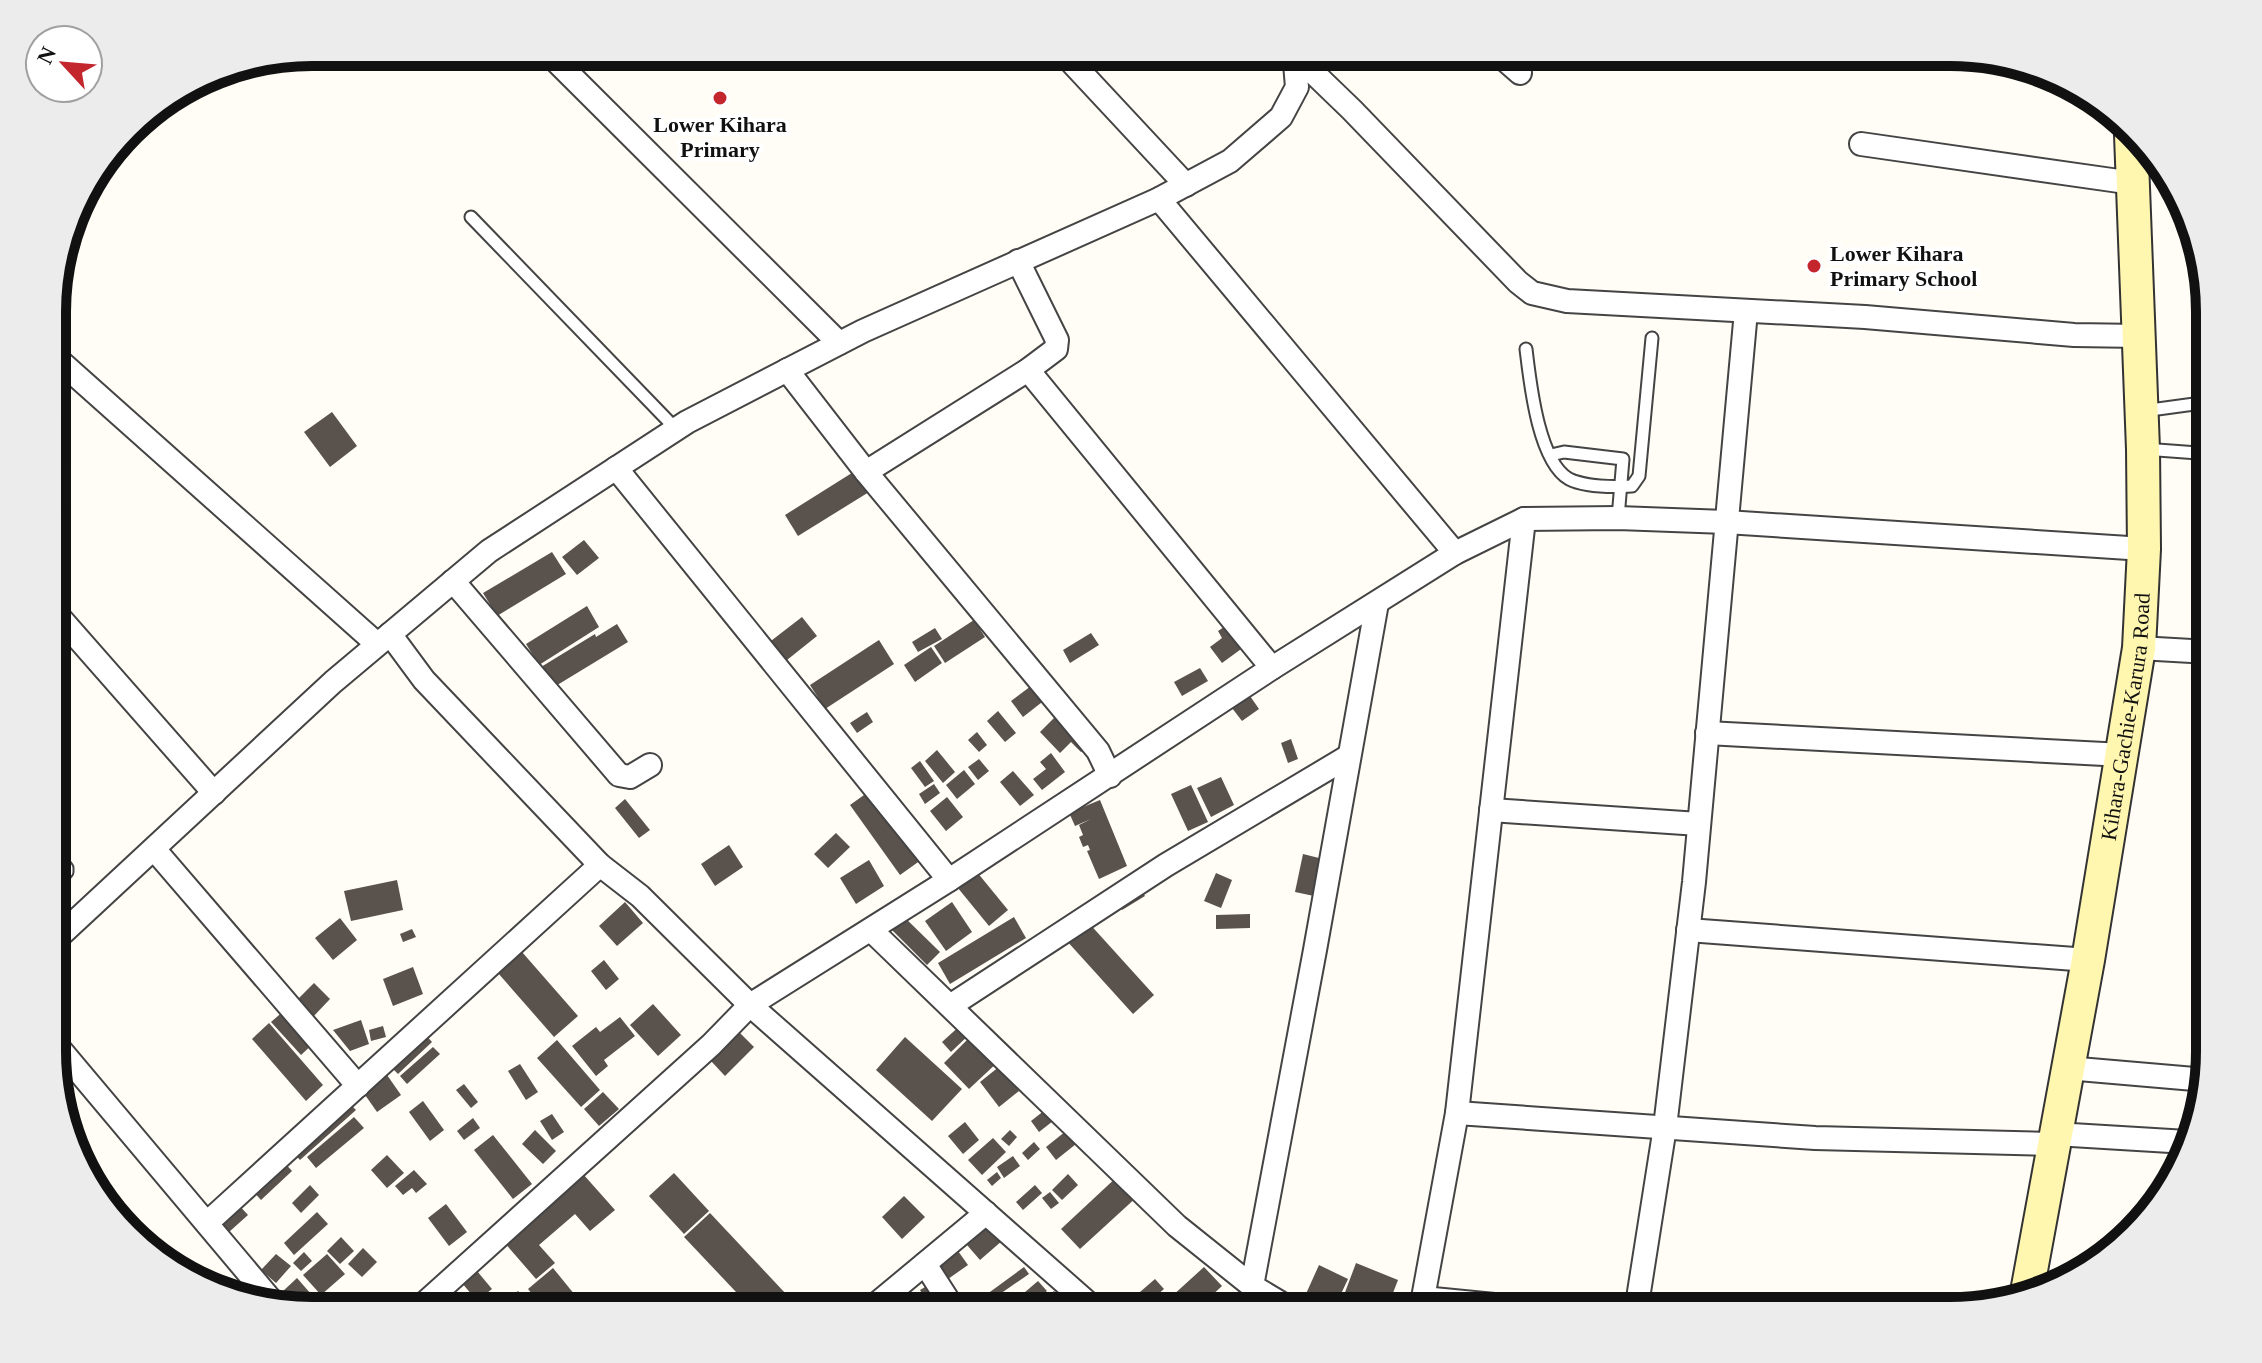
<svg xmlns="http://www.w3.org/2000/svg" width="2262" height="1363" font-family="'Times New Roman',serif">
<rect width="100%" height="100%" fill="#fffdf5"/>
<g fill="#5a524d">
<polygon points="332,412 357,446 330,467 304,432"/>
<polygon points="855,471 869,492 798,536 785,515"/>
<polygon points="584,540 599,558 577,575 562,557"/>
<polygon points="552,552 566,574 497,616 483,593"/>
<polygon points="587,606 599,627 539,665 526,644"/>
<polygon points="802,617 817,636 782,664 767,644"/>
<polygon points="974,620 985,637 945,663 934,646"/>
<polygon points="1233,621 1248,644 1222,663 1210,647 1222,638 1218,631"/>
<polygon points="617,624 628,642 554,687 541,667 595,634 596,637"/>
<polygon points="935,628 942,639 918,652 912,642"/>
<polygon points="1091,633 1099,645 1070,663 1063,650"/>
<polygon points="879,640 894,664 825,709 810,685"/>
<polygon points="931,647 942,663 915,682 904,665"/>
<polygon points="1200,668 1208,681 1182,696 1174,682"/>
<polygon points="1035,683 1046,699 1023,717 1011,701"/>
<polygon points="1250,696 1259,709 1242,721 1232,708"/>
<polygon points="998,711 1016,733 1005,742 987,721"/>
<polygon points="867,712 873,722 857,733 850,723"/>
<polygon points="1058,714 1088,746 1081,752 1071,742 1060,753 1040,732"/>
<polygon points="977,732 987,745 979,752 968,740"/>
<polygon points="1291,739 1298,759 1288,763 1281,743"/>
<polygon points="937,750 955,772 943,783 925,761"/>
<polygon points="1051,753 1065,772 1042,790 1033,779 1046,769 1040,762"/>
<polygon points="979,759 989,771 978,780 968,767"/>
<polygon points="920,761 934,781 925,787 911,768"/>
<polygon points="964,770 975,784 957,799 946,785"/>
<polygon points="1013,771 1034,795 1020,806 1000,782"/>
<polygon points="1221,777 1234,805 1211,817 1197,788"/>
<polygon points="934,784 940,793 925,804 919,794"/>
<polygon points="1191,785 1208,822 1188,831 1171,794"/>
<polygon points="871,790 921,860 900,875 850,805"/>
<polygon points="947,797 963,817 946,831 930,811"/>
<polygon points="625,799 650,830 639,838 615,808"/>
<polygon points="1100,800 1127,866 1099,879 1087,851 1090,850 1088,845 1083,847 1079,837 1083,835 1079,825 1091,819 1075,826 1067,808 1081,802 1083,807"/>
<polygon points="836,833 850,847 828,868 814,854"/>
<polygon points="729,845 743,867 715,886 701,864"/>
<polygon points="1303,854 1323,859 1314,896 1295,892"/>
<polygon points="869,860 884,886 856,904 840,878"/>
<polygon points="972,866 1008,910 989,926 953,882"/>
<polygon points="1216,873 1232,880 1221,908 1204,901"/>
<polygon points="397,880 403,910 351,921 344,891"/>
<polygon points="1140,889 1145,896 1122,910 1118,902"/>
<polygon points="625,902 643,923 617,946 599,926"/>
<polygon points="952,902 972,932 946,951 925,921"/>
<polygon points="900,913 940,952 927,965 888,926"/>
<polygon points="1250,914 1250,928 1216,929 1216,915"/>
<polygon points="1014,917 1026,938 950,984 938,963"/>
<polygon points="340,918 357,940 333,960 315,938"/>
<polygon points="1087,921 1154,995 1133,1014 1066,940"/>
<polygon points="412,929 416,937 403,942 400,934"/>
<polygon points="522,952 578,1016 554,1037 498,973"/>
<polygon points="604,960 619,979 606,990 591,971"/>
<polygon points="413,967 423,994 393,1006 383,979"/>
<polygon points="314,983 330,999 312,1018 295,1002"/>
<polygon points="653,1004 681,1035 658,1056 630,1025"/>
<polygon points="286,1009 315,1042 301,1055 271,1022"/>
<polygon points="620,1017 635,1036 604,1060 608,1066 596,1076 572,1046 596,1027 600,1032"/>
<polygon points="361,1020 369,1044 350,1051 333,1030"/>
<polygon points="269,1023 323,1085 306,1101 252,1039"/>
<polygon points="963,1023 971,1033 951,1052 942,1042"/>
<polygon points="383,1026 386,1037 371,1041 369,1030"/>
<polygon points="424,1033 432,1042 398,1074 390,1066"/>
<polygon points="740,1033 754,1047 725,1076 711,1061"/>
<polygon points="974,1033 1000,1060 969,1089 944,1063"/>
<polygon points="905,1037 962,1089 932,1121 876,1070"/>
<polygon points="557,1040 600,1090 581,1107 537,1058"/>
<polygon points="433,1047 440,1054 407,1084 400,1076"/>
<polygon points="520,1064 538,1092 526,1100 508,1071"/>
<polygon points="1000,1066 1019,1091 999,1107 980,1082"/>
<polygon points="387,1075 401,1095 377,1112 363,1092"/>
<polygon points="464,1084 478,1102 471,1108 456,1090"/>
<polygon points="603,1092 619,1109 599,1126 584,1109"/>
<polygon points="423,1101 444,1130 430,1141 409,1112"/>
<polygon points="348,1102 356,1110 300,1160 293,1152"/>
<polygon points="1045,1110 1053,1121 1039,1132 1031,1121"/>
<polygon points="552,1114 564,1132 552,1140 540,1121"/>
<polygon points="354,1117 364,1128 316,1168 307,1157"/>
<polygon points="473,1118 480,1128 464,1140 457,1131"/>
<polygon points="965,1122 979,1140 963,1154 948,1136"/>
<polygon points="1071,1127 1081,1140 1056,1160 1046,1147"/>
<polygon points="535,1130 556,1151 543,1164 522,1144"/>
<polygon points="1010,1130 1017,1137 1009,1146 1001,1139"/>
<polygon points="493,1135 532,1184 513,1199 474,1150"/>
<polygon points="993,1138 1006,1152 982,1175 968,1160"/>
<polygon points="1034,1142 1040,1149 1028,1160 1022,1153"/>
<polygon points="387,1155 404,1173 387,1188 371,1170"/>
<polygon points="1013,1156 1020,1166 1004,1178 997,1167"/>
<polygon points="284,1162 292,1171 261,1200 253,1191"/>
<polygon points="414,1170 427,1184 416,1193 412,1188 403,1195 395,1186"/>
<polygon points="997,1172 1001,1178 992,1186 987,1180"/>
<polygon points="674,1173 709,1211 684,1234 649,1196"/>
<polygon points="583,1174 615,1210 590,1231 575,1214 539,1245 555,1263 536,1279 504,1242"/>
<polygon points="1068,1174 1078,1185 1062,1200 1052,1190"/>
<polygon points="1120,1174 1139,1195 1080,1249 1061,1229"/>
<polygon points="310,1185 319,1195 301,1213 292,1203"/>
<polygon points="1035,1185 1042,1193 1023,1210 1016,1202"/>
<polygon points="1050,1192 1059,1203 1051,1209 1042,1198"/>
<polygon points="904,1196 925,1217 902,1239 882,1217"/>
<polygon points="237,1203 248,1215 229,1232 219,1220"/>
<polygon points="446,1204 467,1232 449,1246 428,1218"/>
<polygon points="317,1212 328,1224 294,1255 284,1243"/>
<polygon points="710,1213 802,1311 754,1311 684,1237"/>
<polygon points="990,1225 1003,1240 980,1260 967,1245"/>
<polygon points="341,1237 354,1251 340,1264 327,1251"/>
<polygon points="363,1248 377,1262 362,1277 348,1264"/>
<polygon points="958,1251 968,1265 948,1279 938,1265"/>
<polygon points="304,1252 312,1261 301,1271 293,1263"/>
<polygon points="276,1254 291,1266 276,1283 261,1270"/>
<polygon points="327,1254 345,1274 321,1295 303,1275"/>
<polygon points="1356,1263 1398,1280 1386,1311 1338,1311"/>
<polygon points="1319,1265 1348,1279 1334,1309 1305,1296"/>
<polygon points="1024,1267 1029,1274 987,1303 983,1297"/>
<polygon points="1204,1267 1222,1286 1195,1311 1178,1309 1164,1311 1160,1307"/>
<polygon points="553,1268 588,1311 546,1311 528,1289"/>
<polygon points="477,1271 492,1289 477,1301 462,1283"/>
<polygon points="297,1278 318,1302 309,1310 292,1306 281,1293"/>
<polygon points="1155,1279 1164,1289 1149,1302 1140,1292"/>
<polygon points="1038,1281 1047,1291 1024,1311 1015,1311 1010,1305"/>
<polygon points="932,1283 948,1311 932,1311 920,1290"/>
<polygon points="518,1291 535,1311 493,1311"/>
<polygon points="1054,1291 1071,1311 1031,1311"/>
</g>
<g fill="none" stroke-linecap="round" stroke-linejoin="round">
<g stroke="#444" stroke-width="15">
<g id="lane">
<polyline points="471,217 676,429"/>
<path d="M1526 349C1530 382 1538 461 1569 479 1585 487 1615 487 1632 486L1639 476 1652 338"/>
<polyline points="2143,411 2209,402"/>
<polyline points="2144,449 2198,453 2209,460"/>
<polyline points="1551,455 1564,452 1623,459 1618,518"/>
<polyline points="54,851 67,868 67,872 54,883"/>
</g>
</g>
<g stroke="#444" stroke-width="26">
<g id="street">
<polyline points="547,52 839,343"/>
<polyline points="1062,52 1186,185"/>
<polyline points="1496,52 1520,73"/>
<polyline points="1295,55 1352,110 1518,282 1532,293 1567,301 1865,317 2074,335 2140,336"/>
<polyline points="1861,144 2133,183"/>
<polyline points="1159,199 1455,553"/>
<polyline points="54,356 377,644"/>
<polyline points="787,370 866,472 1098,751 1110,776"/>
<polyline points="1028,370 1272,668"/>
<polyline points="616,468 949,880"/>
<polyline points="866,472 1028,370 1056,349 1057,340 1018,261"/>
<polyline points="453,581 619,775 630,777 650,765"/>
<polyline points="54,611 214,793"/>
<polyline points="390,634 424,680 600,865 640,896 750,1005 1097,1311"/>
<polyline points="2139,648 2209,652"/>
<polyline points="1707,733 2123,755"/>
<polyline points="1491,810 1699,824"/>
<polyline points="154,849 358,1086"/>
<polyline points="871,930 1177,1226 1252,1286"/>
<polyline points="1688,930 2088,960"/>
<polyline points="54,941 333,682 489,551 687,422 863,331 1159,199 1230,161 1281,117 1297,87 1294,52"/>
<polyline points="950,1006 1166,865 1349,756"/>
<polyline points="54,1042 271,1300"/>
<polyline points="2067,1068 2206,1080"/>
<polyline points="1457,1113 1815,1138 2053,1144"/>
<polyline points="2055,1134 2187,1142"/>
<polyline points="207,1223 600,865"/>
<polyline points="925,1264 955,1311"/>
<polyline points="1423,1298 1556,1311"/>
<polyline points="416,1311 711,1045 750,1005 949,880 1272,668 1455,553 1524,519 1618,518 1726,522 2144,549"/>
<polyline points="868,1311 986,1213"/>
<polyline points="1294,1311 1252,1286 1315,950 1377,603"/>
<polyline points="1417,1311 1423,1298 1457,1113 1524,519"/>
<polyline points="1636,1311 1665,1127 1694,882 1746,311"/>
</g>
</g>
<g stroke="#333" stroke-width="36">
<g id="secondary">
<path id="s1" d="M2027 1292 2088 960 2139 648 2144 549 2143 449 2131 135"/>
</g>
</g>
<use href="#lane" stroke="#fff" stroke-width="11"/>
<use href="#street" stroke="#fff" stroke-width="22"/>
<use href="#secondary" stroke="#fff6b0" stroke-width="32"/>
</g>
<g fill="#c4262e" stroke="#fff" stroke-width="3">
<circle cx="720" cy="98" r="8"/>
<circle cx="1814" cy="266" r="8"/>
</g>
<g text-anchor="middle" stroke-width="8" stroke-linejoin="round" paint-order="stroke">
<g font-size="22" font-weight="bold" fill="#111" stroke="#fff">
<text x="720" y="132">Lower Kihara<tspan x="720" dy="25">Primary</tspan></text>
<text x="1830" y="261" text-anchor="start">Lower Kihara<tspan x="1830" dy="25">Primary School</tspan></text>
</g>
<g font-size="22" fill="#111" stroke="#fff">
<text dy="8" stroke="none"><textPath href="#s1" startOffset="584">Kihara-Gachie-Karura Road</textPath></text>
</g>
</g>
<path d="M0 0H2262V1363H0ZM312 66H1950A246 246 0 0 1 2196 312V1051A246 246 0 0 1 1950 1297H312A246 246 0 0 1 66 1051V312A246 246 0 0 1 312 66Z" fill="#ececec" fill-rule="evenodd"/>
<path fill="none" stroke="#111" stroke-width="10" d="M312 66H1950A246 246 0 0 1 2196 312V1051A246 246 0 0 1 1950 1297H312A246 246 0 0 1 66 1051V312A246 246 0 0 1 312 66Z"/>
<g transform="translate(64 64) rotate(296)"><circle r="38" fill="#ffffff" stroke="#a0a0a0" stroke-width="2"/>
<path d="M0-6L14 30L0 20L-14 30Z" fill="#c4262e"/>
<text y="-12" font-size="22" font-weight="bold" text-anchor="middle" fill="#111111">N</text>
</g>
</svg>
